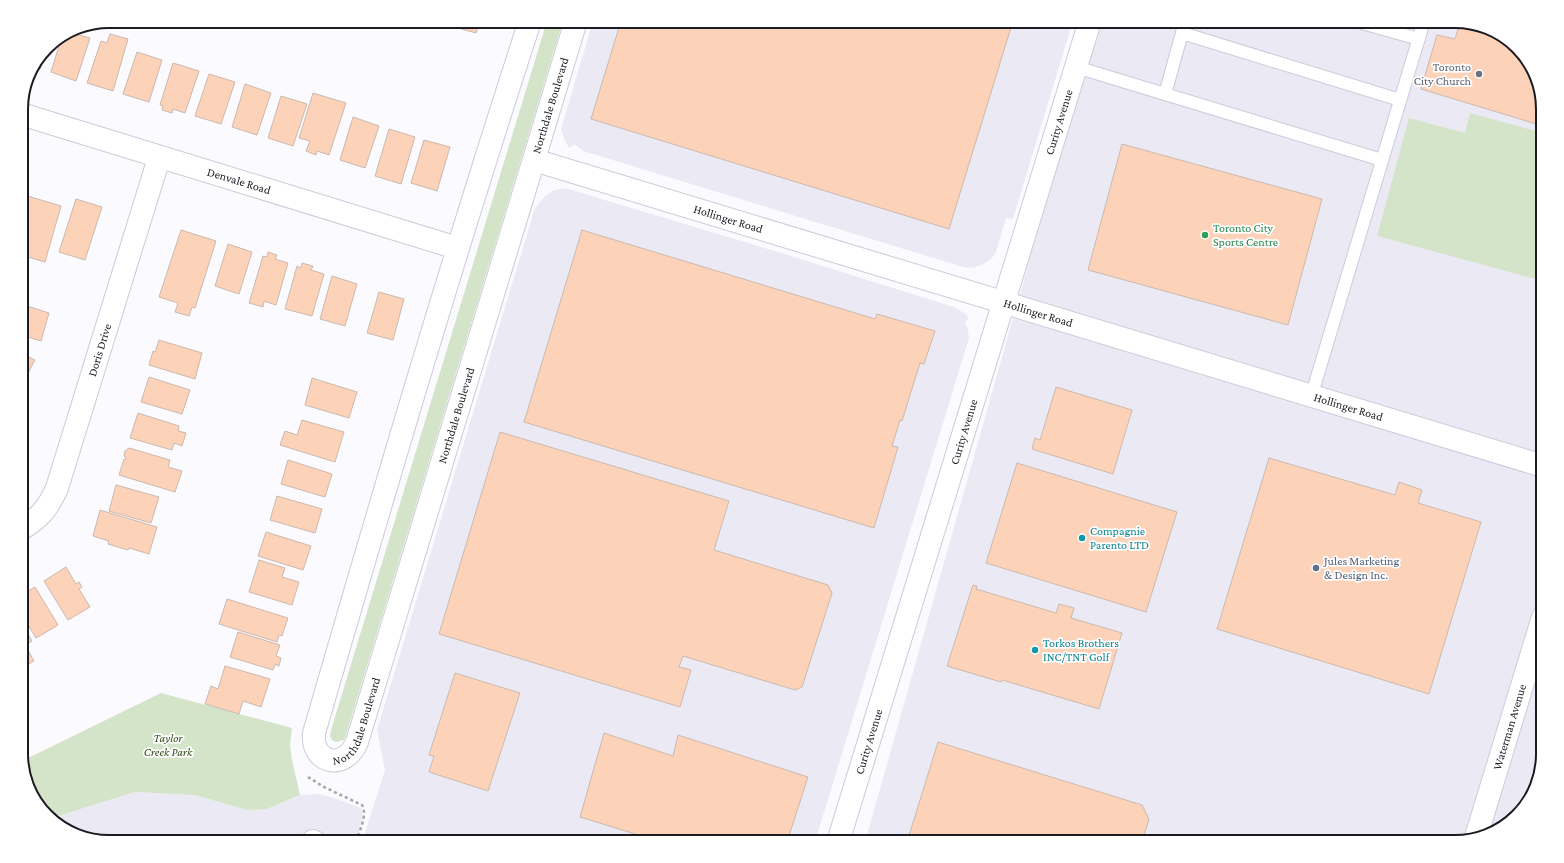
<svg xmlns="http://www.w3.org/2000/svg" width="1564" height="863" font-family="'Crimson Pro',serif">
<rect width="100%" height="100%" fill="#fbfafe"/>
<g fill="#ebeaf4">
<polygon points="593,21 1073,21 1013,219 1006,218 996,252 992,258 984,264 973,268 963,267 583,151 574,144 569,148 564,139 561,129"/>
<polygon points="1097,21 1455,21 1499,33 1528,60 1543,103 1543,755 1531,798 1499,830 1456,842 865,842"/>
<polygon points="565,188 778,252 954,307 966,314 969,319 965,322 968,330 969,338 815,842 362,842 385,770 377,730 535,208 545,196 554,190"/>
<polygon points="135,792 194,795 247,810 267,809 300,795 319,794 334,798 361,808 363,817 357,842 109,842 65,830 52,818"/>
</g>
<g fill="#d4e4c9">
<polygon points="547,21 563,21 346,735 344,740 336,742 332,740 330,736 331,730"/>
<polygon points="1470,113 1543,133 1543,281 1377,236 1409,118 1465,133"/>
<polygon points="161,693 292,728 290,745 292,760 300,795 267,809 247,810 194,795 135,792 52,818 36,803 22,761"/>
</g>
<g fill="#fcd2b9" stroke="#cbb9ae">
<polygon points="392,21 411,21 410,26"/>
<polygon points="453,21 480,21 476,33 451,26"/>
<polygon points="621,21 1013,21 949,229 591,119"/>
<polygon points="1460,22 1499,33 1528,60 1543,103 1543,126 1421,89 1437,35 1455,39"/>
<polygon points="69,32 90,38 76,81 51,72 62,36"/>
<polygon points="110,34 128,39 113,91 87,83 101,41 107,43"/>
<polygon points="47,46 40,69 33,67 47,47"/>
<polygon points="137,52 162,60 149,102 123,94"/>
<polygon points="173,63 199,71 185,113 173,109 172,113 162,110 163,106 160,105"/>
<polygon points="209,74 235,82 221,124 195,116"/>
<polygon points="245,84 271,93 257,135 232,127"/>
<polygon points="313,93 346,103 329,155 317,151 316,155 306,151 310,141 299,138"/>
<polygon points="281,96 307,104 293,146 268,138"/>
<polygon points="353,117 379,126 365,168 340,160"/>
<polygon points="389,129 415,137 401,184 375,176"/>
<polygon points="424,140 450,147 437,191 411,183"/>
<polygon points="1122,144 1322,199 1288,325 1088,270"/>
<polygon points="21,194 61,206 45,262 21,255"/>
<polygon points="76,199 102,207 85,260 59,252"/>
<polygon points="181,230 216,241 195,308 192,307 189,316 175,312 178,303 159,297"/>
<polygon points="582,230 875,319 877,314 935,331 924,364 920,363 902,421 900,420 892,446 898,447 874,528 524,422"/>
<polygon points="228,244 252,252 239,294 215,286"/>
<polygon points="268,252 277,255 275,259 288,263 276,305 264,301 263,307 249,303 263,256 267,257"/>
<polygon points="302,263 313,266 311,270 324,274 312,316 285,309 297,266 301,268"/>
<polygon points="332,276 357,284 345,326 320,319"/>
<polygon points="379,292 404,299 393,340 367,333"/>
<polygon points="21,304 49,313 41,341 21,335"/>
<polygon points="159,340 202,353 195,379 149,365 153,351 155,352"/>
<polygon points="21,353 35,360 21,386"/>
<polygon points="149,377 190,390 182,414 141,402"/>
<polygon points="312,378 357,392 349,418 305,405"/>
<polygon points="1056,387 1132,410 1113,474 1032,449 1035,438 1040,440"/>
<polygon points="138,413 179,426 178,431 186,433 182,446 174,443 172,450 130,438"/>
<polygon points="302,420 344,432 335,462 280,445 285,431 297,435"/>
<polygon points="500,432 729,501 714,550 828,585 832,593 802,687 795,690 683,656 679,667 691,670 680,707 439,634"/>
<polygon points="129,448 170,460 168,467 182,471 175,492 119,475 124,459 125,460 126,457 124,456 125,451"/>
<polygon points="1269,458 1395,495 1399,482 1422,490 1418,503 1481,522 1429,694 1217,629"/>
<polygon points="288,460 332,474 325,497 281,484"/>
<polygon points="1017,463 1177,512 1146,612 986,563"/>
<polygon points="116,485 159,497 151,523 109,511"/>
<polygon points="277,496 322,509 315,533 270,520"/>
<polygon points="100,510 157,527 149,554 129,548 128,550 108,544 109,541 93,536"/>
<polygon points="266,532 311,546 303,570 258,556"/>
<polygon points="259,560 285,568 282,577 299,582 292,605 249,592"/>
<polygon points="66,567 76,584 79,582 82,587 79,589 90,607 68,620 44,581"/>
<polygon points="973,585 977,586 976,589 1056,613 1059,604 1074,608 1071,618 1122,633 1099,709 1002,680 1001,682 947,666"/>
<polygon points="35,587 58,625 36,638 21,613 21,595"/>
<polygon points="227,599 288,618 282,636 279,635 277,642 219,624"/>
<polygon points="21,622 32,641 25,645 34,661 21,668"/>
<polygon points="238,632 280,645 276,656 281,658 279,666 275,664 273,670 230,657"/>
<polygon points="225,666 270,679 261,707 243,701 239,714 205,704 211,686 218,689"/>
<polygon points="455,673 520,693 488,791 429,772 434,756 429,755"/>
<polygon points="604,733 673,756 678,735 808,777 787,842 661,842 580,817"/>
<polygon points="938,742 1142,805 1149,819 1142,842 907,842"/>
<polygon points="1543,749 1543,755 1531,798 1527,803"/>
</g>
<g fill="none" stroke-linecap="round" stroke-linejoin="round">
<g stroke="#cccadc" stroke-width="14">
<g id="lane">
<polyline points="1185,21 1182,33 1400,100"/>
<polyline points="1355,21 1419,39"/>
<polyline points="1076,67 1382,160"/>
<polyline points="1165,94 1182,33"/>
<polyline points="1311,397 1424,21"/>
</g>
</g>
<g stroke="#cccadc" stroke-width="24">
<g id="street">
<path id="s1" d="M530 21C453 257 383 495 314 733 311 764 345 771 357 742L576 21"/>
<path id="s2" d="M21 114 457 248"/>
<path id="s3" d="M534 160 1543 466"/>
<path id="s4" d="M21 529C40 518 48 508 57 488L159 158"/>
<path id="s5" d="M1476 837 1543 617"/>
<polyline points="313,841 315,842"/>
<path id="s6" d="M838 842 1090 21"/>
</g>
</g>
<path stroke="#a5a4a9" stroke-width="2.5" stroke-dasharray="3 3" stroke-linecap="butt" d="M308 777 324 787 362 805C368 816 359 831 356 842"/>
<use href="#lane" stroke="#fff" stroke-width="12"/>
<use href="#street" stroke="#fff" stroke-width="22"/>
</g>
<circle fill="#6b7280" stroke="#fff" stroke-width="1.5" cx="1479" cy="74" r="4"/>
<circle fill="#2e9e5b" stroke="#fff" stroke-width="1.5" cx="1205" cy="235" r="4"/>
<g fill="#0f9aa8" stroke="#fff" stroke-width="1.5">
<circle cx="1082" cy="538" r="4"/>
<circle cx="1035" cy="650" r="4"/>
</g>
<circle fill="#5c6f8a" stroke="#fff" stroke-width="1.5" cx="1316" cy="568" r="4"/>
<g text-anchor="middle" stroke-width="3.5" stroke-linejoin="round" paint-order="stroke">
<g font-size="12" fill="#5b616d" stroke="#fff" text-anchor="end">
<text x="1471" y="71">Toronto<tspan x="1471" dy="14">City Church</tspan></text>
</g>
<g font-size="12" fill="#1c1b22" stroke="#fff">
<text dy="4" stroke="none"><textPath href="#s1" startOffset="1479">Northdale Boulevard</textPath></text>
<text dy="4" stroke="none"><textPath href="#s6" startOffset="753">Curity Avenue</textPath></text>
<text dy="4" stroke="none"><textPath href="#s2" startOffset="228">Denvale Road</textPath></text>
<text dy="4" stroke="none"><textPath href="#s3" startOffset="203">Hollinger Road</textPath></text>
<text dy="4" stroke="none"><textPath href="#s3" startOffset="527">Hollinger Road</textPath></text>
<text dy="4" stroke="none"><textPath href="#s4" startOffset="200">Doris Drive</textPath></text>
<text dy="4" stroke="none"><textPath href="#s3" startOffset="851">Hollinger Road</textPath></text>
<text dy="4" stroke="none"><textPath href="#s1" startOffset="1155">Northdale Boulevard</textPath></text>
<text dy="4" stroke="none"><textPath href="#s6" startOffset="429">Curity Avenue</textPath></text>
<text dy="4" stroke="none"><textPath href="#s1" startOffset="831">Northdale Boulevard</textPath></text>
<text dy="4" stroke="none"><textPath href="#s5" startOffset="115">Waterman Avenue</textPath></text>
<text dy="4" stroke="none"><textPath href="#s6" startOffset="105">Curity Avenue</textPath></text>
</g>
<g font-size="12" fill="#27864d" stroke="#fff" text-anchor="start">
<text x="1213" y="232">Toronto City<tspan x="1213" dy="14">Sports Centre</tspan></text>
</g>
<g font-size="12" fill="#0d838f" stroke="#fff" text-anchor="start">
<text x="1090" y="535">Compagnie<tspan x="1090" dy="14">Parento LTD</tspan></text>
<text x="1043" y="647">Torkos Brothers<tspan x="1043" dy="14">INC/TNT Golf</tspan></text>
</g>
<g font-size="12" fill="#4e5e75" stroke="#fff" text-anchor="start">
<text x="1324" y="565">Jules Marketing<tspan x="1324" dy="14">&amp; Design Inc.</tspan></text>
</g>
<g font-size="12" font-style="italic" fill="#2e4a14" stroke="#fff">
<text x="168" y="742">Taylor<tspan x="168" dy="14">Creek Park</tspan></text>
</g>
</g>
<path d="M0 0H1564V863H0ZM109 28H1455A81 81 0 0 1 1536 109V754A81 81 0 0 1 1455 835H109A81 81 0 0 1 28 754V109A81 81 0 0 1 109 28Z" fill="#fff" fill-rule="evenodd"/>
<path fill="none" stroke="#1c1b22" stroke-width="2" d="M109 28H1455A81 81 0 0 1 1536 109V754A81 81 0 0 1 1455 835H109A81 81 0 0 1 28 754V109A81 81 0 0 1 109 28Z"/>
</svg>
